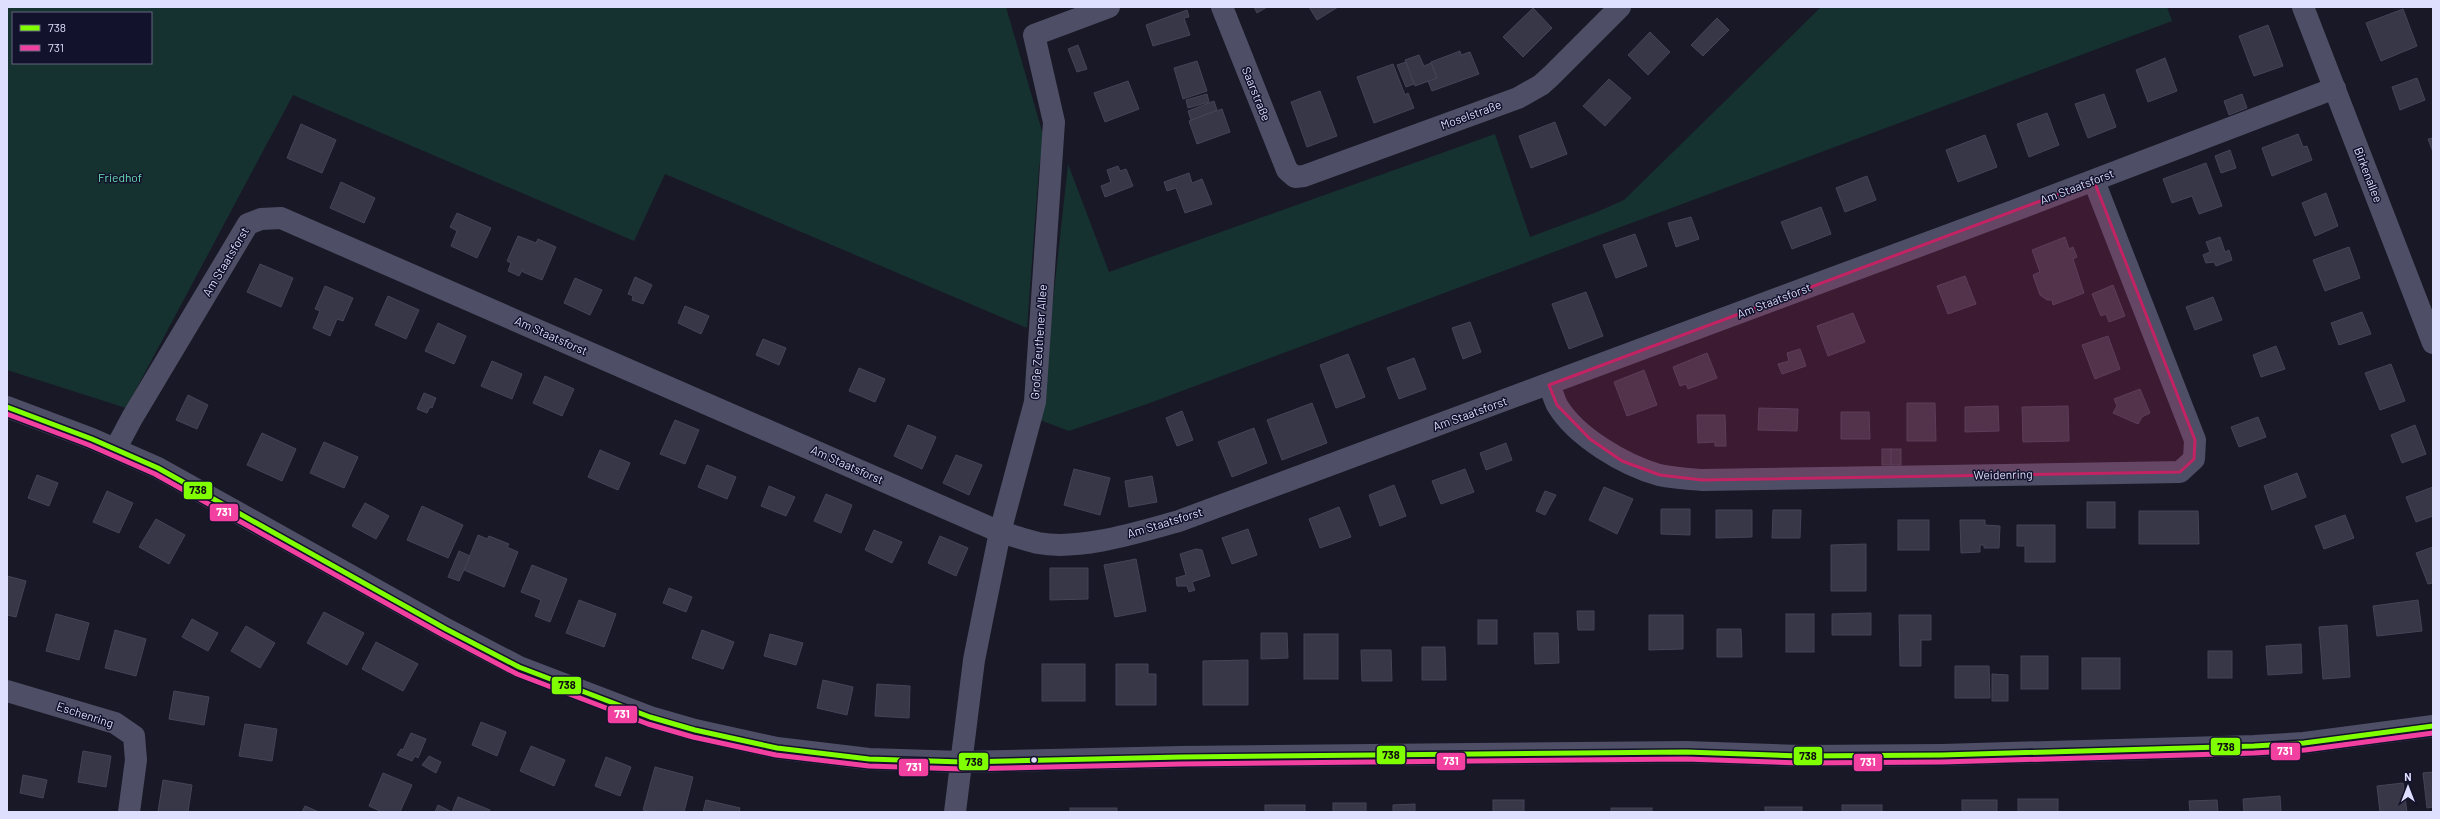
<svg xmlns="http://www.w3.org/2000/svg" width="2440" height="819" font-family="Barlow,sans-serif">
<rect width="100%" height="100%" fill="#191826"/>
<g fill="#163230" fill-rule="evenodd">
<path d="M7 7H1006L1044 138 1039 168 1027 328 665 174 634 241 293 95 126 408 7 370ZM13 13H151V63H13Z"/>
<polygon points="1821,7 2167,7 2172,21 1147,404 1069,431 1040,420 1068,164 1109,272 1495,134 1530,237 1597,212 1624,200"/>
</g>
<g fill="#383747" stroke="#454358">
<polygon points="1254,7 1267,7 1257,13"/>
<polygon points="1309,7 1338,7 1317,20"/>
<polygon points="1533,8 1552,28 1523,57 1503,37"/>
<polygon points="2403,9 2417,46 2381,61 2366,23"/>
<polygon points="1187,10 1189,17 1184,18 1190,35 1153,46 1146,25"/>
<polygon points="1717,18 1729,30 1703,56 1691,45"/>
<polygon points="2268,25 2283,66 2254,76 2239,36"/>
<polygon points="1650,32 1670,52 1648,75 1628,55"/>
<polygon points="1078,45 1087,69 1077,72 1068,49"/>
<polygon points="1460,51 1461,55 1470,52 1479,74 1432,91 1428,81 1437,78 1431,62"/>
<polygon points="1419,55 1424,66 1431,63 1437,78 1415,86 1405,60"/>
<polygon points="2165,58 2177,91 2148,102 2136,70"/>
<polygon points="1197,61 1207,91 1183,99 1174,68"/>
<polygon points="1406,62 1414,84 1406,87 1397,65"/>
<polygon points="1393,64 1405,95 1408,93 1414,108 1374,123 1357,77"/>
<polygon points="2417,78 2425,100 2400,110 2392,87"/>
<polygon points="1609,79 1631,98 1605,126 1583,106"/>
<polygon points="1128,81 1139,109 1105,122 1094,93"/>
<polygon points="1320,91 1337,136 1307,147 1291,102"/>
<polygon points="1207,94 1209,102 1188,108 1186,100"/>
<polygon points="2104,94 2116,127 2088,138 2075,104"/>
<polygon points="2242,94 2247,108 2229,115 2224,101"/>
<polygon points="1214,101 1217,110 1191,120 1188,111"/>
<polygon points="1222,109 1230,132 1197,144 1189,121"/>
<polygon points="2047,113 2059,145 2029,157 2017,124"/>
<polygon points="1555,122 1567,154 1531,168 1519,136"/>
<polygon points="301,124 336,140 322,173 287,158"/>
<polygon points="2298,134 2303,147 2307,146 2312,160 2272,176 2262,148"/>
<polygon points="1985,135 1997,167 1958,182 1946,150"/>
<polygon points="2433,138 2433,152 2428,139"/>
<polygon points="2230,150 2236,168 2221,173 2215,156"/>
<polygon points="2206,163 2222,206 2199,214 2192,196 2172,203 2163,179"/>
<polygon points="1118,166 1120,171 1126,169 1133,186 1105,197 1101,186 1111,182 1107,170"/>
<polygon points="1189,173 1192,183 1202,179 1212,204 1185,213 1176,188 1167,191 1164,182"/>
<polygon points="1867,176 1876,200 1845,212 1836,188"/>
<polygon points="341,182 375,198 364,223 330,208"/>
<polygon points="2326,193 2338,226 2315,236 2302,203"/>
<polygon points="1821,207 1831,234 1792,249 1781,222"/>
<polygon points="457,213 491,228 477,258 451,246 457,231 450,227"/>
<polygon points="1691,217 1699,239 1676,247 1668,223"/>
<polygon points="1635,234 1647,266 1616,278 1603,245"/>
<polygon points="518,236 536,243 538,239 556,247 542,280 523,272 523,269 519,276 508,271 511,263 507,261"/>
<polygon points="2065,237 2069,249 2073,247 2077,257 2073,259 2084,293 2053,305 2052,300 2047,300 2040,295 2033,275 2040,272 2032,250"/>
<polygon points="2220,237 2225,252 2229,250 2232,260 2216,266 2214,262 2206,263 2203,255 2210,252 2206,242"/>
<polygon points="2349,247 2360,278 2325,291 2313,260"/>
<polygon points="260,264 293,278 281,307 247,292"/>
<polygon points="1965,276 1976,304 1948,314 1937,286"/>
<polygon points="635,277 652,285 643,304 632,300 633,296 628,294"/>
<polygon points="575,278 602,290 590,315 564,303"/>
<polygon points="2113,285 2125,316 2109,322 2106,314 2101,316 2092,294"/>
<polygon points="325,286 353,298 343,321 337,319 330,336 313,328 320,311 315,309"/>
<polygon points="1586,292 1603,336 1569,349 1552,304"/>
<polygon points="388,296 419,310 406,339 375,325"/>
<polygon points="2213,297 2222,320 2195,330 2186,307"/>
<polygon points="685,306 709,316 701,334 678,323"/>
<polygon points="2362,312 2371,334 2339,345 2331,323"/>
<polygon points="1853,313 1865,342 1828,356 1817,326"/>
<polygon points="1470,322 1481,352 1463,359 1452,328"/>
<polygon points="438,323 466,336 454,364 425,351"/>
<polygon points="2108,336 2120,369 2095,379 2082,345"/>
<polygon points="763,339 786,348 779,365 756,355"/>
<polygon points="2276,346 2285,369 2261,377 2253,355"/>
<polygon points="1800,349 1806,366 1782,374 1778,364 1789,361 1787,353"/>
<polygon points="1707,353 1717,378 1688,389 1686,384 1680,386 1673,367"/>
<polygon points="1348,354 1365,397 1336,408 1320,365"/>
<polygon points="1414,358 1426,389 1399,399 1387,368"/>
<polygon points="492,361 522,374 512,399 481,386"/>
<polygon points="2391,364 2405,401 2380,410 2365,373"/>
<polygon points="859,368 885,379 875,402 849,391"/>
<polygon points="1644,370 1657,405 1627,416 1614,382"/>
<polygon points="545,376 574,389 562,416 533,403"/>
<polygon points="2140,389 2150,413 2142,417 2138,424 2113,413 2117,406 2114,399"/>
<polygon points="424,393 436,398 432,408 430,407 427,413 417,409"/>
<polygon points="188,395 208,405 197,429 176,420"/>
<polygon points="1312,403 1327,443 1282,460 1267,420"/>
<polygon points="1907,403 1935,403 1936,441 1907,441"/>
<polygon points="1998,406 1999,431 1965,432 1965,407"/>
<polygon points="2068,406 2069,441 2023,442 2022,407"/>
<polygon points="1759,408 1798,409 1797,431 1758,430"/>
<polygon points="1182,411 1193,440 1177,446 1166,418"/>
<polygon points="1841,412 1869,412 1870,439 1841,439"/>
<polygon points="1697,415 1725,415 1726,446 1715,446 1715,442 1698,443"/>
<polygon points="2258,417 2266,437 2239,447 2231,427"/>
<polygon points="675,420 699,430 685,464 660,454"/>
<polygon points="908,425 936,437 922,469 894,456"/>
<polygon points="2415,425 2426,454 2402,463 2391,435"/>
<polygon points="1254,428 1267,463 1232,477 1218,442"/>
<polygon points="262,433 296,449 282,481 247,465"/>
<polygon points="324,442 358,457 344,488 310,473"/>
<polygon points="1506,443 1512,460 1486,470 1480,453"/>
<rect x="1882" y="449" width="9" height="16"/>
<rect x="1891" y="449" width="10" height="16"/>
<polygon points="600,450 630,463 618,490 588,477"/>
<polygon points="956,455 982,465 969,495 943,483"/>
<polygon points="707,465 736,477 727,499 698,487"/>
<polygon points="1074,469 1110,478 1100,515 1064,505"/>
<polygon points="1465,469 1474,492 1441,504 1432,481"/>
<polygon points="2297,473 2306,497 2272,510 2264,486"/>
<polygon points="37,475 58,483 49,506 28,498"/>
<polygon points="1152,476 1157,502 1129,507 1125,481"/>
<polygon points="1394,485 1406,516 1380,526 1369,495"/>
<polygon points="769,486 795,497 786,516 761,506"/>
<polygon points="1604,487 1633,499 1617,534 1589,520"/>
<polygon points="2433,487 2433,516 2416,522 2406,497"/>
<polygon points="107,491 133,503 119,533 93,522"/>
<polygon points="1545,491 1556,495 1545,515 1536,511"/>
<polygon points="826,494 852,505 841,533 814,521"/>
<rect x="2087" y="502" width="28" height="26"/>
<polygon points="365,503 389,516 376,539 352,526"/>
<polygon points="422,506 463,525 448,558 407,540"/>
<polygon points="1339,507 1351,537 1320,548 1309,519"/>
<polygon points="1661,509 1690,509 1690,535 1661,534"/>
<polygon points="1716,510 1752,510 1752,537 1716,538"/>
<polygon points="1773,510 1801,510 1800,538 1772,538"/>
<polygon points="2139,511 2198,511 2199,544 2139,544"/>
<polygon points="2345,515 2354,538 2324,549 2315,526"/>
<polygon points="156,519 185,535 169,564 139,547"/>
<rect x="1898" y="520" width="31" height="30"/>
<polygon points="1960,520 1985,520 1985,525 2000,526 1999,548 1984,548 1984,545 1980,545 1980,552 1961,553"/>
<polygon points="2017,525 2055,525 2055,562 2025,562 2025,546 2017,546"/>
<polygon points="1248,529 1257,555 1232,564 1222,538"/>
<polygon points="874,530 902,542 892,563 865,550"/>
<polygon points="478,535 487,539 489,536 509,544 507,547 518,552 504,587 464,570"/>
<polygon points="940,536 968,548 956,576 928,563"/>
<polygon points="1866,544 1866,591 1831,591 1831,545"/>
<polygon points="2433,547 2433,583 2428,584 2416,553"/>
<polygon points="1196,549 1202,550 1210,576 1192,582 1195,590 1189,592 1187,586 1177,586 1176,578 1186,575 1180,554"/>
<polygon points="459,551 470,556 459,581 448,577"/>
<polygon points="1136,559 1146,611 1115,617 1104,565"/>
<polygon points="532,565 567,579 550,622 535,616 541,600 521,592"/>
<polygon points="1050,568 1088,568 1088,599 1050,600"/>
<polygon points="7,576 26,581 16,617 7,615"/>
<polygon points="669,588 692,597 686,612 663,603"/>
<polygon points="579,600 616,614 604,647 566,633"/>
<polygon points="2418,600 2422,631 2377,636 2373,606"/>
<polygon points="1577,611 1594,611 1594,630 1578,630"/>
<polygon points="324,612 364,633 347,665 307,643"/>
<polygon points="1871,613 1871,635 1832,635 1832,614"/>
<polygon points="56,614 89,623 79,660 46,651"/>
<rect x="1786" y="614" width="28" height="38"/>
<polygon points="1649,615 1683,615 1683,649 1649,650"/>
<polygon points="1899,615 1931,615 1931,640 1921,640 1921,666 1900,666"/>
<polygon points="192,619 218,633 208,651 182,637"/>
<rect x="1478" y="620" width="19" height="24"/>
<polygon points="2347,625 2350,677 2323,679 2319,627"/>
<polygon points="246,626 275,643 260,668 231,651"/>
<polygon points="1717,629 1741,629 1742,657 1717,657"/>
<polygon points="115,630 146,639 136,676 105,668"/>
<polygon points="702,630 734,642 723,669 692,658"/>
<polygon points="1261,633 1287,633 1288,658 1261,659"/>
<polygon points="1534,633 1558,633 1559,663 1535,664"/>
<polygon points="770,634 803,643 796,665 764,656"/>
<rect x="1304" y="634" width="34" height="45"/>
<polygon points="376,642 418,664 403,691 362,669"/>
<polygon points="2301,644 2302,673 2268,675 2266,646"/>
<polygon points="1422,647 1445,647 1446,680 1422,680"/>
<polygon points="1361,650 1391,650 1392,681 1362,681"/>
<rect x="2208" y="651" width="24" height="27"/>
<rect x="2021" y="656" width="27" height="33"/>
<rect x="2082" y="658" width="38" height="31"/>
<polygon points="1248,660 1248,705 1203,705 1203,661"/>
<rect x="1042" y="664" width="43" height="37"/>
<polygon points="1116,664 1148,664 1148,674 1156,674 1156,705 1116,705"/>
<polygon points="1955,666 1989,666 1990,698 1955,698"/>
<polygon points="1992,674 2008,675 2008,701 1992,701"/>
<polygon points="823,680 853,687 847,715 817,708"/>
<polygon points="877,684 910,686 909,718 875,716"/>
<polygon points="174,691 209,697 204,725 169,719"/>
<polygon points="481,722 506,732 497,756 472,745"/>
<polygon points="245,724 277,729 272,761 239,756"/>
<polygon points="411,733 426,739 418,758 415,756 412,761 397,755 401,749 403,750"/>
<polygon points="531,746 565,760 554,786 520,771"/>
<polygon points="83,751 111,756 106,787 78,782"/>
<polygon points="429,756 441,762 436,773 422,765"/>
<polygon points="606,757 631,767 620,796 595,786"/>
<polygon points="655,767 693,777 684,812 653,812 643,810"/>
<polygon points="2433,772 2433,807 2427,808 2423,773"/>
<polygon points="383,773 412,785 400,812 382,812 369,806"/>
<polygon points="23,775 47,780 43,798 20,793"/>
<polygon points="163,780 192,785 188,812 158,812"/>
<polygon points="2403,783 2407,812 2380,812 2377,786"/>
<polygon points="2280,796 2281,812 2244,812 2243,799"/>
<polygon points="458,797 490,810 489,812 435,812 438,805 452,812"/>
<rect x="2018" y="799" width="40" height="13"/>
<polygon points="706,800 740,808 739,812 703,812"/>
<rect x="1493" y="800" width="31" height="12"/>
<rect x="1962" y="800" width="35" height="12"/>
<polygon points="2217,800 2218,812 2190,812 2189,801"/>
<rect x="1333" y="803" width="33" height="9"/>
<polygon points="1415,804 1415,812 1393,812 1393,805"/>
<rect x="1265" y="805" width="40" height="7"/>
<rect x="1842" y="805" width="40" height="7"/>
<polygon points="305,806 319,812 302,812"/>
<rect x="1765" y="807" width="37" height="5"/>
<rect x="1070" y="808" width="47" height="4"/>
<rect x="1611" y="808" width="41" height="4"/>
</g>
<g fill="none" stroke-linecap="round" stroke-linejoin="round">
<g stroke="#4e4f66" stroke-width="22">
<polyline points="1222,7 1287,170 1295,177 1304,176 1518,98 1541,85 1551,76 1620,7"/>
<polyline points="2303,7 2433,343"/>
<path d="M1549 385C1552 391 1554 399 1557 405 1576 437 1624 465 1659 475 1673 478 1688 479 1702 480L2180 472 2194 459 2195 440 2094 181"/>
<polyline points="7,407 92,439 158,468 446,629 519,667 650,717 695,730 777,748 869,759 962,762 1181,757 1686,752 1801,756 1942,755 2254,746 2304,743 2433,726"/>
<path d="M116 448 132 418 248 224 261 219 281 218 1000 532C1012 535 1025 540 1038 543 1080 551 1139 532 1179 521L2013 211 2335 88"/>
<polyline points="7,691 115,723 134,736 136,760 129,812"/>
<polyline points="955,812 974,660 983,615 1000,532 1035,402 1054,122 1034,35 1109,7"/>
</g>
<g stroke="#13122c" stroke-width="8">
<polyline id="bus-1" points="7,407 92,439 158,468 446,629 519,667 650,717 695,730 777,748 869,759 962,762 1181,757 1686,752 1801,756 1942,755 2254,746 2304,743 2433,726"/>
</g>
<g stroke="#13122c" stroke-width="8">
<polyline id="bus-2" points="7,414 89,445 155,474 443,635 517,674 648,724 693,737 776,755 869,766 962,769 1181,764 1686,759 1801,763 1942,762 2254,753 2305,750 2433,733"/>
</g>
<use href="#bus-1" stroke="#7fff00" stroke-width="5"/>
<use href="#bus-2" stroke="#f240a1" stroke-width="5"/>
</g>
<path fill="#c32263" fill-opacity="0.2" stroke="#c32263" stroke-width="3" stroke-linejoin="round" d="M2094 181 2195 440 2194 459 2180 472 1702 480 1660 475 1622 461 1590 439 1557 405 1549 385Z"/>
<circle fill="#dedefe" stroke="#13122c" stroke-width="1.5" cx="1034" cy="760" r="3.5"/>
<g text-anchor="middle" stroke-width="3" stroke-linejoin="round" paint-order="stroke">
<g font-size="12" fill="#dedefe" stroke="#13122c">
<text transform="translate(1256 94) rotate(68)" y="4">Saarstraße</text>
<text transform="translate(1471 115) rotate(-20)" y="4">Moselstraße</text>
<text transform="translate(2368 175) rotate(69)" y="4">Birkenallee</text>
<text transform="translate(2077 187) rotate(-21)" y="4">Am Staatsforst</text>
<text transform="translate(226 262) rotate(-59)" y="4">Am Staatsforst</text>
<text transform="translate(1774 301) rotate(-21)" y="4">Am Staatsforst</text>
<text transform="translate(551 336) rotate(24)" y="4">Am Staatsforst</text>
<text transform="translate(1039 342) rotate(-86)" y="4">Große Zeuthener Allee</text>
<text transform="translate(1470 414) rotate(-20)" y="4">Am Staatsforst</text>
<text transform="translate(847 465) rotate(24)" y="4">Am Staatsforst</text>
<text transform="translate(2003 475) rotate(-1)" y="4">Weidenring</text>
<text transform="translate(1165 523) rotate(-17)" y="4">Am Staatsforst</text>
<text transform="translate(85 715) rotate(18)" y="4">Eschenring</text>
</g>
<g font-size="12" fill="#69dfb3" stroke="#13122c">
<text x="120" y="182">Friedhof</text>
</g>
</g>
<g stroke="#13122c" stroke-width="1.5">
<rect x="183" y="481" width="30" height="19" rx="4" fill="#7fff00"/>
<rect x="209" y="503" width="30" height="19" rx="4" fill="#f240a1"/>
<rect x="551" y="676" width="31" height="19" rx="4" fill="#7fff00"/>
<rect x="607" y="705" width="31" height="19" rx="4" fill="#f240a1"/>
<rect x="2210" y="737" width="31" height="19" rx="4" fill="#7fff00"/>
<rect x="2270" y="742" width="31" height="19" rx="4" fill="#f240a1"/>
<rect x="1376" y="745" width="30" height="20" rx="4" fill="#7fff00"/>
<rect x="1793" y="746" width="30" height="20" rx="4" fill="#7fff00"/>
<rect x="1436" y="752" width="30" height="19" rx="4" fill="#f240a1"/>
<rect x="958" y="752" width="31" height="19" rx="4" fill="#7fff00"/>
<rect x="1853" y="753" width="30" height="19" rx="4" fill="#f240a1"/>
<rect x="898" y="758" width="31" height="19" rx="4" fill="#f240a1"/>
</g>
<g font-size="11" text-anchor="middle" font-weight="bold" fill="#fff">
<text x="224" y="516">731</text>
<text x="622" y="718">731</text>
<text x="2285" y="755">731</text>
<text x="1451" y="765">731</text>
<text x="1868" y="766">731</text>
<text x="914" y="771">731</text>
</g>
<g font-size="11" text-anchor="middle" font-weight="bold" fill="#111">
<text x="198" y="494">738</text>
<text x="567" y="689">738</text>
<text x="2226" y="751">738</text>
<text x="1391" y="759">738</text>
<text x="1808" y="760">738</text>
<text x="974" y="766">738</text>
</g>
<rect width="2440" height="819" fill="none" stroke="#dedefe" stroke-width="16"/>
<rect x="12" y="12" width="140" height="52" fill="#13122c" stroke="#646480"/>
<rect x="20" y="25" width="20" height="6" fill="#7fff00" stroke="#646480"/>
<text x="48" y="32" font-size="12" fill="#dedefe">738</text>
<rect x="20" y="45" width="20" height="6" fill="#f240a1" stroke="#646480"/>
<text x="48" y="52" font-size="12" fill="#dedefe">731</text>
<g transform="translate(2408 787)" stroke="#13122c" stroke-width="3" paint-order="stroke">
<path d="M0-3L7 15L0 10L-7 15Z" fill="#dedefe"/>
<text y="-6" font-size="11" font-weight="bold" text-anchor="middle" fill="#dedefe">N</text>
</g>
</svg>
